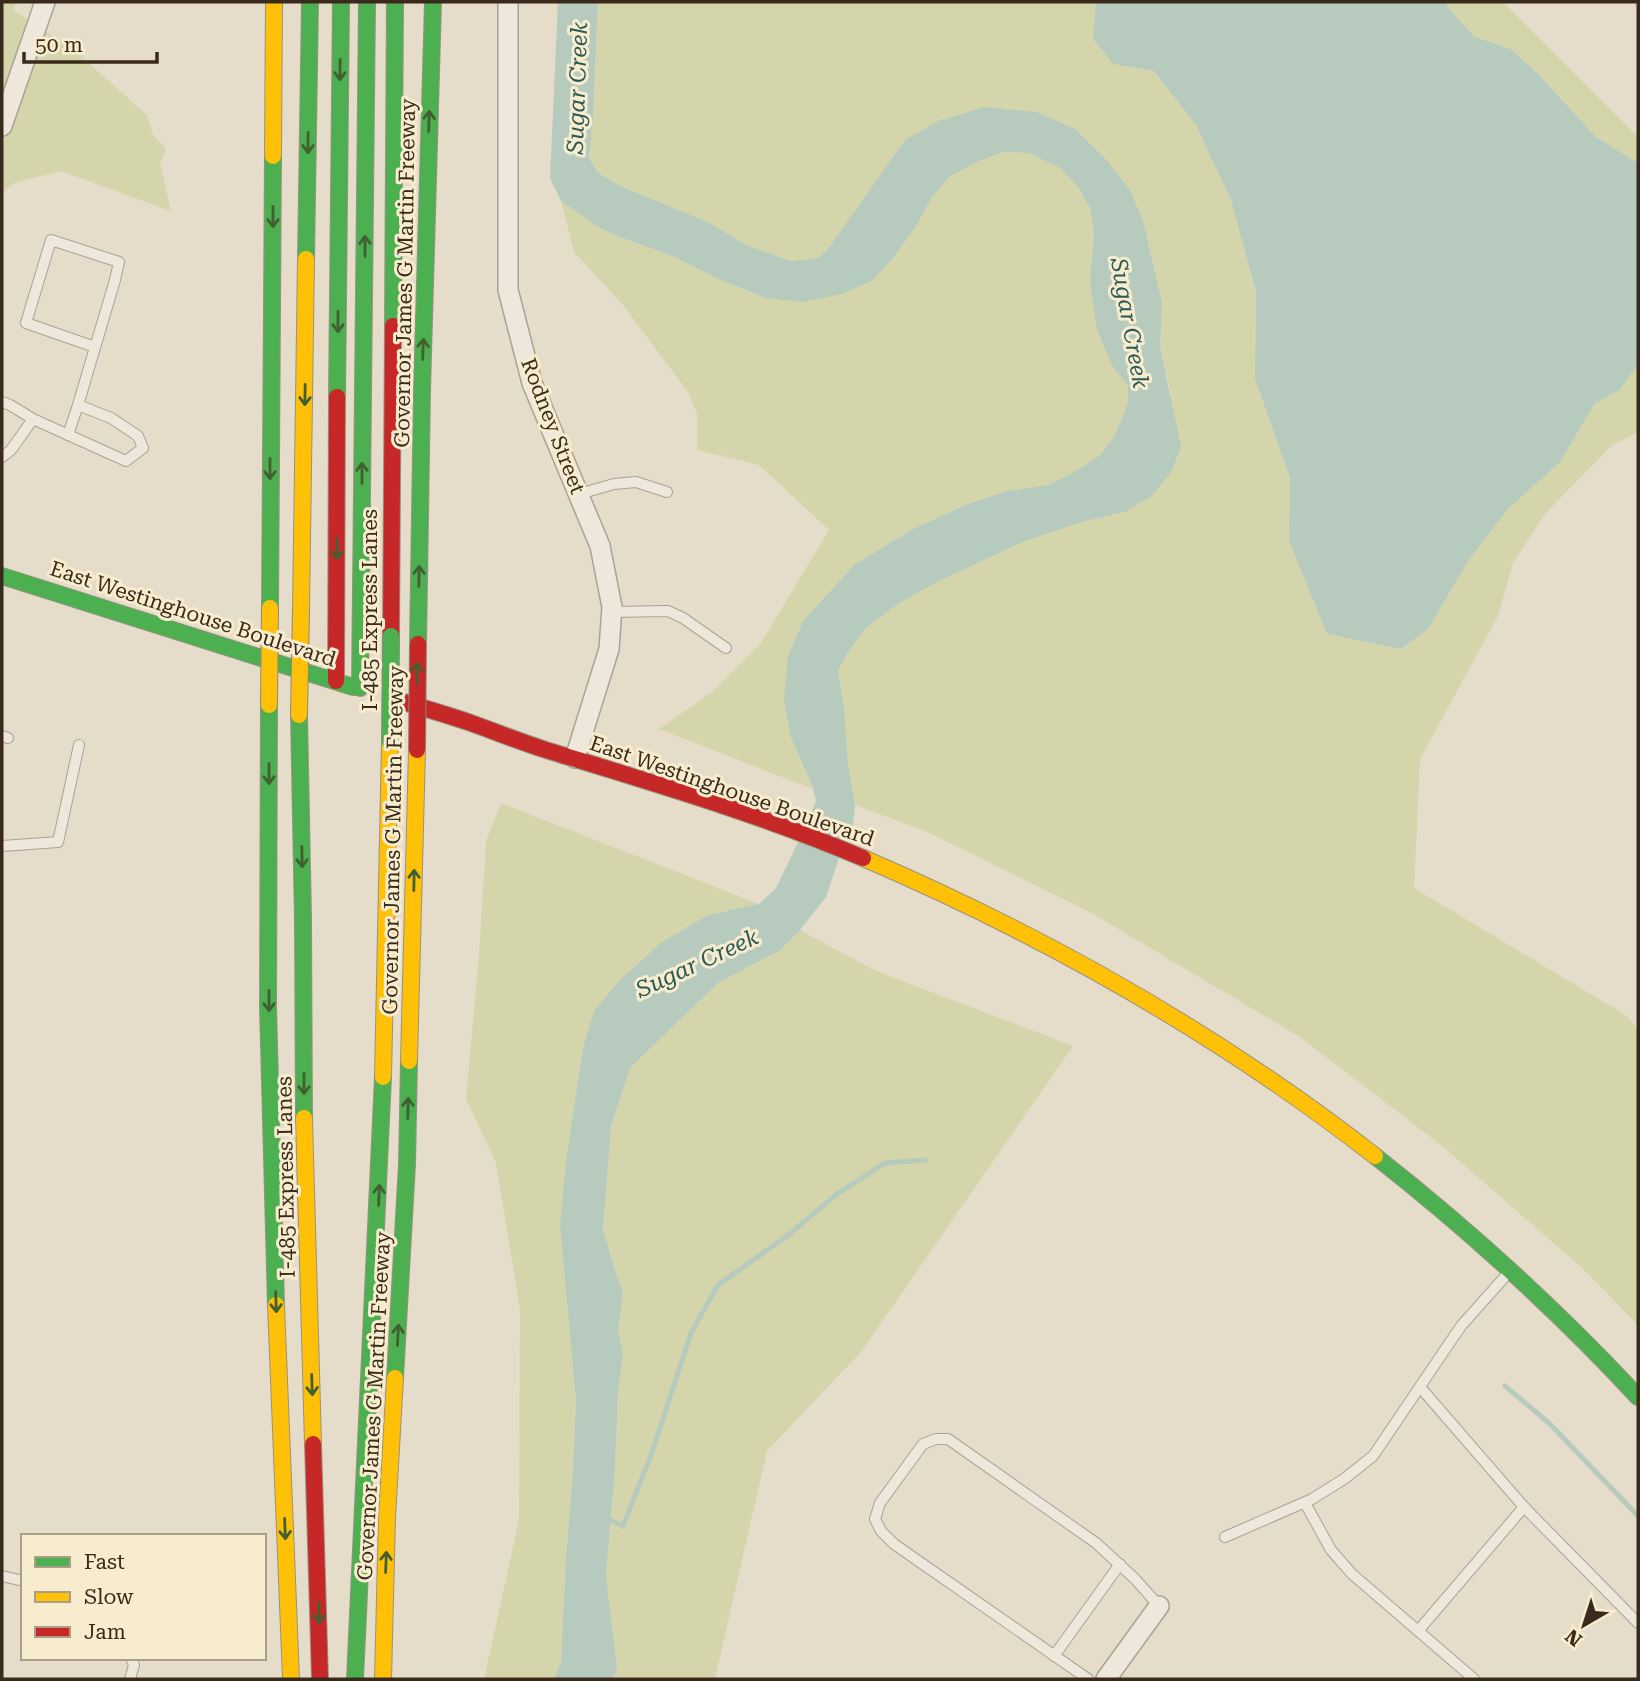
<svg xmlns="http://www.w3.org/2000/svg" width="1640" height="1681" font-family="'Roboto Serif',serif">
<rect width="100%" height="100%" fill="#e5ddca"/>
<g fill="#d5d5ab">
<polygon points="2,2 16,2 13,10 75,51 147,115 153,135 166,149 160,164 171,211 61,171 14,183 2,193"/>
<polygon points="598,2 1096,2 1094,39 1114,64 1154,71 1196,125 1231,200 1256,292 1255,379 1290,478 1289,541 1327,634 1401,649 1428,629 1470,558 1508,509 1560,462 1595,403 1620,390 1638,364 1638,432 1612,445 1545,514 1513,563 1498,616 1420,759 1414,888 1627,1016 1638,1030 1638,1325 1582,1268 1441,1145 1300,1037 1088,911 923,830 855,805 848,763 844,707 838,670 848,652 866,628 899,603 939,581 1025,541 1085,521 1125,512 1171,393 1160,346 1162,303 1143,220 1130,190 1105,158 1075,129 905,140 827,250 818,258 792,261 748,246 710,223 620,186 597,172 589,158 593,118"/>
<polygon points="1446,2 1503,2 1638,137 1638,163 1596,137 1538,74 1511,49 1475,37 1448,8"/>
<polygon points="1004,152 1029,153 1060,168 1078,187 1090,208 1094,232 1090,281 1113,367 1128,386 1128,403 1114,437 1099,456 1076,471 1048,485 1008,491 967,504 911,530 854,565 803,621 788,656 791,738 813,789 659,729 711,693 761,643 829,530 759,465 697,450 697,413 688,392 623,305 574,252 561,201 594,224 614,235 673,256 718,279 766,298 872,281 893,258 915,228 932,197 949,177 980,161"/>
<polygon points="501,803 759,904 708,915 662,942 560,1226 576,1401 572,1484 566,1558 561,1662 554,1679 484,1679 519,1520 520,1310 496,1163 466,1099 479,955 486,841"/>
<polygon points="800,930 876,971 1073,1046 861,1352 767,1451 715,1679 613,1679 617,1668 606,1575 615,1470 618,1391 623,1353 618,1331 623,1293 613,1264 603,1229 611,1126 630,1068 718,983 778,951"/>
</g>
<g fill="#b6cabe">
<polygon points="558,2 598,2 593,118 589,158 597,172 620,186 710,223 748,246 792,261 818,258 827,250 905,140 938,121 985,107 1036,112 1075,129 1105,158 1130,190 1143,220 1162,303 1160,346 1181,447 1172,470 1152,496 1125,512 1085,521 1025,541 939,581 899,603 866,628 848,652 838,670 844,707 848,763 855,805 853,826 844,843 826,897 800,930 779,951 718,983 630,1068 611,1126 603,1229 613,1264 623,1293 618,1331 623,1353 618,1391 615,1470 606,1575 617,1668 613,1679 554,1679 561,1662 566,1558 572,1484 576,1401 560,1226 566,1162 583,1048 594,1011 620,980 662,942 708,915 759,904 776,888 805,828 816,801 813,788 791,738 784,699 788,656 803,621 854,565 911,530 967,504 1008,491 1048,485 1076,471 1099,456 1114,437 1128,403 1128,386 1113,367 1097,330 1090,281 1094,232 1090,208 1078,187 1060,168 1029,153 1004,152 979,161 949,177 932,197 915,228 893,258 872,281 842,294 803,302 766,298 718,279 673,256 614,235 594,224 561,201 550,178"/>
<polygon points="1096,2 1446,2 1448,8 1475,37 1511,49 1538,74 1596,137 1638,163 1638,364 1620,390 1595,403 1560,462 1508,509 1470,558 1428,629 1401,649 1327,634 1289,541 1290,478 1255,379 1256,292 1231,200 1196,125 1154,71 1113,64 1093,39"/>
</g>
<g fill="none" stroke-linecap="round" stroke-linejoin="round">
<g stroke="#b6cabe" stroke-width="5">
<polyline points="1505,1386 1550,1424 1638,1516"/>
<polyline points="606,1518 623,1526 651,1455 691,1333 718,1285 787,1236 837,1194 885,1163 925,1160"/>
</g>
<g stroke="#aaa294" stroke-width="12">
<g id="lane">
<polyline points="2,402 10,405 33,419 126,461 143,448 138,436 111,418 78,405 115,280 119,262 51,240 26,323 95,347"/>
<polyline points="68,435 78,405"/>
<polyline points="2,457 11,450 33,419"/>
<polyline points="579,494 614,484 636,482 667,492"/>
<polyline points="612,612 668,611 683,618 726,648"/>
<polyline points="2,736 8,738"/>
<polyline points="2,846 58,842 79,745"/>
<polyline points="1420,1387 1524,1507 1638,1623"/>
<polyline points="1305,1503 1331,1550 1352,1574 1474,1679"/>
<polyline points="1225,1537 1312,1499 1344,1479 1373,1456 1461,1326 1510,1271"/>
<polyline points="2,1576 23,1581"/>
<polyline points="1418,1631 1524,1507"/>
<polyline points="1054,1656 1120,1564"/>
<polyline points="130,1679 134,1665 131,1658"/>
<polyline points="1088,1679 894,1544 881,1531 875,1519 880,1503 923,1444 936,1439 948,1439 1096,1543 1135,1579 1159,1606"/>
</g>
</g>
<g stroke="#aaa294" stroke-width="22">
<g id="street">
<polyline points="508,2 508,290 532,383 600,546 612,607 609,649 575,758"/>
<polyline points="2,126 45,2"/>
<polyline points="1106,1679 1159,1606"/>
</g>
</g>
<g stroke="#999184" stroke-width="18">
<g id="fast">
<polyline points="306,259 310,2"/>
<polyline points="393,326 395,2"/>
<polyline points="337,397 341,2"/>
<polyline points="2,576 353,687"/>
<polyline points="270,608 273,156"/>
<polyline points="418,644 422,390 433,2"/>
<polyline points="360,688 367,2"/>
<polyline points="269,705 268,1007 276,1305"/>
<polyline points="299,715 303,920 304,1118"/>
<path d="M1375 1156C1468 1229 1557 1310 1638 1397"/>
<polyline points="395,1378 407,1164 409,1061"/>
<polyline points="355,1679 383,1077"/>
</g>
</g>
<g stroke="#999184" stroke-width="18">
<g id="slow">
<polyline points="273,156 274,2"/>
<polyline points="301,609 306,259"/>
<path d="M863 858C1047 937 1217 1033 1375 1156"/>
<polyline points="409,1061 417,750"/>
<polyline points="383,1077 390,742"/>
<polyline points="304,1118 313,1444"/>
<polyline points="276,1305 291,1679"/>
<polyline points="383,1679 387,1518 395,1378"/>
</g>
</g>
<g stroke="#999184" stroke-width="18">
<g id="jam">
<polyline points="391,636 393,326"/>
<polyline points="336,681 337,397"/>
<path d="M400 701C424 708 448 715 471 723 496 732 521 742 546 750 653 783 760 814 863 858"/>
<polyline points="313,1444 320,1679"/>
</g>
</g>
<use href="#lane" stroke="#ede7dc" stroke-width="10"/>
<use href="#street" stroke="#ede7dc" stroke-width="19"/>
<use href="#fast" stroke="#4caf50" stroke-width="16"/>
<use href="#slow" stroke="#ffc107" stroke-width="16"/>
<use href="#jam" stroke="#c62828" stroke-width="16"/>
<g stroke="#8f877a" stroke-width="18" stroke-linecap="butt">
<polyline id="fast-bridge" points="390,742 391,636"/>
</g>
<g stroke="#8f877a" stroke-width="18" stroke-linecap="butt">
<g id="slow-bridge">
<polyline points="269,705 270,608"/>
<polyline points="299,715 301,609"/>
</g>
</g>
<g stroke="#8f877a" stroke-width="18" stroke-linecap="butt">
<polyline id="jam-bridge" points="417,750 418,644"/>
</g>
<use href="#fast-bridge" stroke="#4caf50" stroke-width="16"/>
<use href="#slow-bridge" stroke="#ffc107" stroke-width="16"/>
<use href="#jam-bridge" stroke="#c62828" stroke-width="16"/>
</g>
<defs><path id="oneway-shaft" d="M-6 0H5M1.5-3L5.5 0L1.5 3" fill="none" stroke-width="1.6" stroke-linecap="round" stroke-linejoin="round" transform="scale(1.75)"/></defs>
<g stroke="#415f30">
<use href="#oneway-shaft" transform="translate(340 70) rotate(91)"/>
<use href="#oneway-shaft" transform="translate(429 121) rotate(-88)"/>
<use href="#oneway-shaft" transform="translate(308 143) rotate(91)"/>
<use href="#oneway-shaft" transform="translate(273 217) rotate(90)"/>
<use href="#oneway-shaft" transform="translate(365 246) rotate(-90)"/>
<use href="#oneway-shaft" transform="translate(338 322) rotate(90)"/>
<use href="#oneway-shaft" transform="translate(423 349) rotate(-88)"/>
<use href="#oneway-shaft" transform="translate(305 395) rotate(91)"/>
<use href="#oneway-shaft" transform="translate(270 469) rotate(90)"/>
<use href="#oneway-shaft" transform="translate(362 473) rotate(-90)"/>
<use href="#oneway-shaft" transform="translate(337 549) rotate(90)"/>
<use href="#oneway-shaft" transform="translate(419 576) rotate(-89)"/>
<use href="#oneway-shaft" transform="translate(417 673) rotate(-90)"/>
<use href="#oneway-shaft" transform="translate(269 774) rotate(90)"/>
<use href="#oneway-shaft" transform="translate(302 857) rotate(89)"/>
<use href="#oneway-shaft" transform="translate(414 880) rotate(-89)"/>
<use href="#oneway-shaft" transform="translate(269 1001) rotate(90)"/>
<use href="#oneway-shaft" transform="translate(304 1084) rotate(90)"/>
<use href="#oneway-shaft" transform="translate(408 1108) rotate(-89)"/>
<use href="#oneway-shaft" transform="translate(379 1195) rotate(-88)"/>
<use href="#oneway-shaft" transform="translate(276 1302) rotate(88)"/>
<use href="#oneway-shaft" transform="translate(398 1335) rotate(-87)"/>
<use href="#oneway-shaft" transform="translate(312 1385) rotate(88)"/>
<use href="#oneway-shaft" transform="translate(285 1529) rotate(88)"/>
<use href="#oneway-shaft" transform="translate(386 1562) rotate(-88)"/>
<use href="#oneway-shaft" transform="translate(319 1613) rotate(89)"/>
</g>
<g text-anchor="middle" stroke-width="6" stroke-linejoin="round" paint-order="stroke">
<g font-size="21" fill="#392a1b" stroke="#f8ecce">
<text transform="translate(405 273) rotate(-89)" y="7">Governor James G Martin Freeway</text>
<text transform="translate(553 426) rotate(69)" y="7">Rodney Street</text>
<text transform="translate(370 610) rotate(-90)" y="7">I-485 Express Lanes</text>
<text transform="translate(193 614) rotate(18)" y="7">East Westinghouse Boulevard</text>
<text transform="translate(732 791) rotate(19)" y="7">East Westinghouse Boulevard</text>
<text transform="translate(393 840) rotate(-89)" y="7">Governor James G Martin Freeway</text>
<text transform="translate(286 1177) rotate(-91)" y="7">I-485 Express Lanes</text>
<text transform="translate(374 1406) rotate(-87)" y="7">Governor James G Martin Freeway</text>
</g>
<g font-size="23" font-style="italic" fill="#295a57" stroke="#f8ecce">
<text transform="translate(577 88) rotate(-88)" y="8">Sugar Creek</text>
<text transform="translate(1130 323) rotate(80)" y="8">Sugar Creek</text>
<text transform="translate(697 963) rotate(-25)" y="8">Sugar Creek</text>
</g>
</g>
<rect width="1640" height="1681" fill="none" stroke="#392a1b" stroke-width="7"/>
<rect x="21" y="1534" width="245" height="126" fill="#f8ecce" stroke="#ac9e86" stroke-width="2"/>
<rect x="35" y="1557" width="35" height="10" fill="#4caf50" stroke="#ac9e86" stroke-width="2"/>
<text x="84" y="1569" font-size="21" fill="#392a1b">Fast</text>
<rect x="35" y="1592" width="35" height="10" fill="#ffc107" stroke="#ac9e86" stroke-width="2"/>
<text x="84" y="1604" font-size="21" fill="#392a1b">Slow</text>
<rect x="35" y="1627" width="35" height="10" fill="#c62828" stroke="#ac9e86" stroke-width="2"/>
<text x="84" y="1639" font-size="21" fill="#392a1b">Jam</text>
<g transform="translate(1584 1625) rotate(219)" stroke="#f8ecce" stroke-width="5" paint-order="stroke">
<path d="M0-5L12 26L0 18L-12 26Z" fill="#392a1b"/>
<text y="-10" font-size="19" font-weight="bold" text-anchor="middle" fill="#392a1b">N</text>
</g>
<path d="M24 52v10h133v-10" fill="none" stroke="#392a1b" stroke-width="3.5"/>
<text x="35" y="52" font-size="21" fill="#392a1b" stroke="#f8ecce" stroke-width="5" paint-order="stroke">50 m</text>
</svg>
